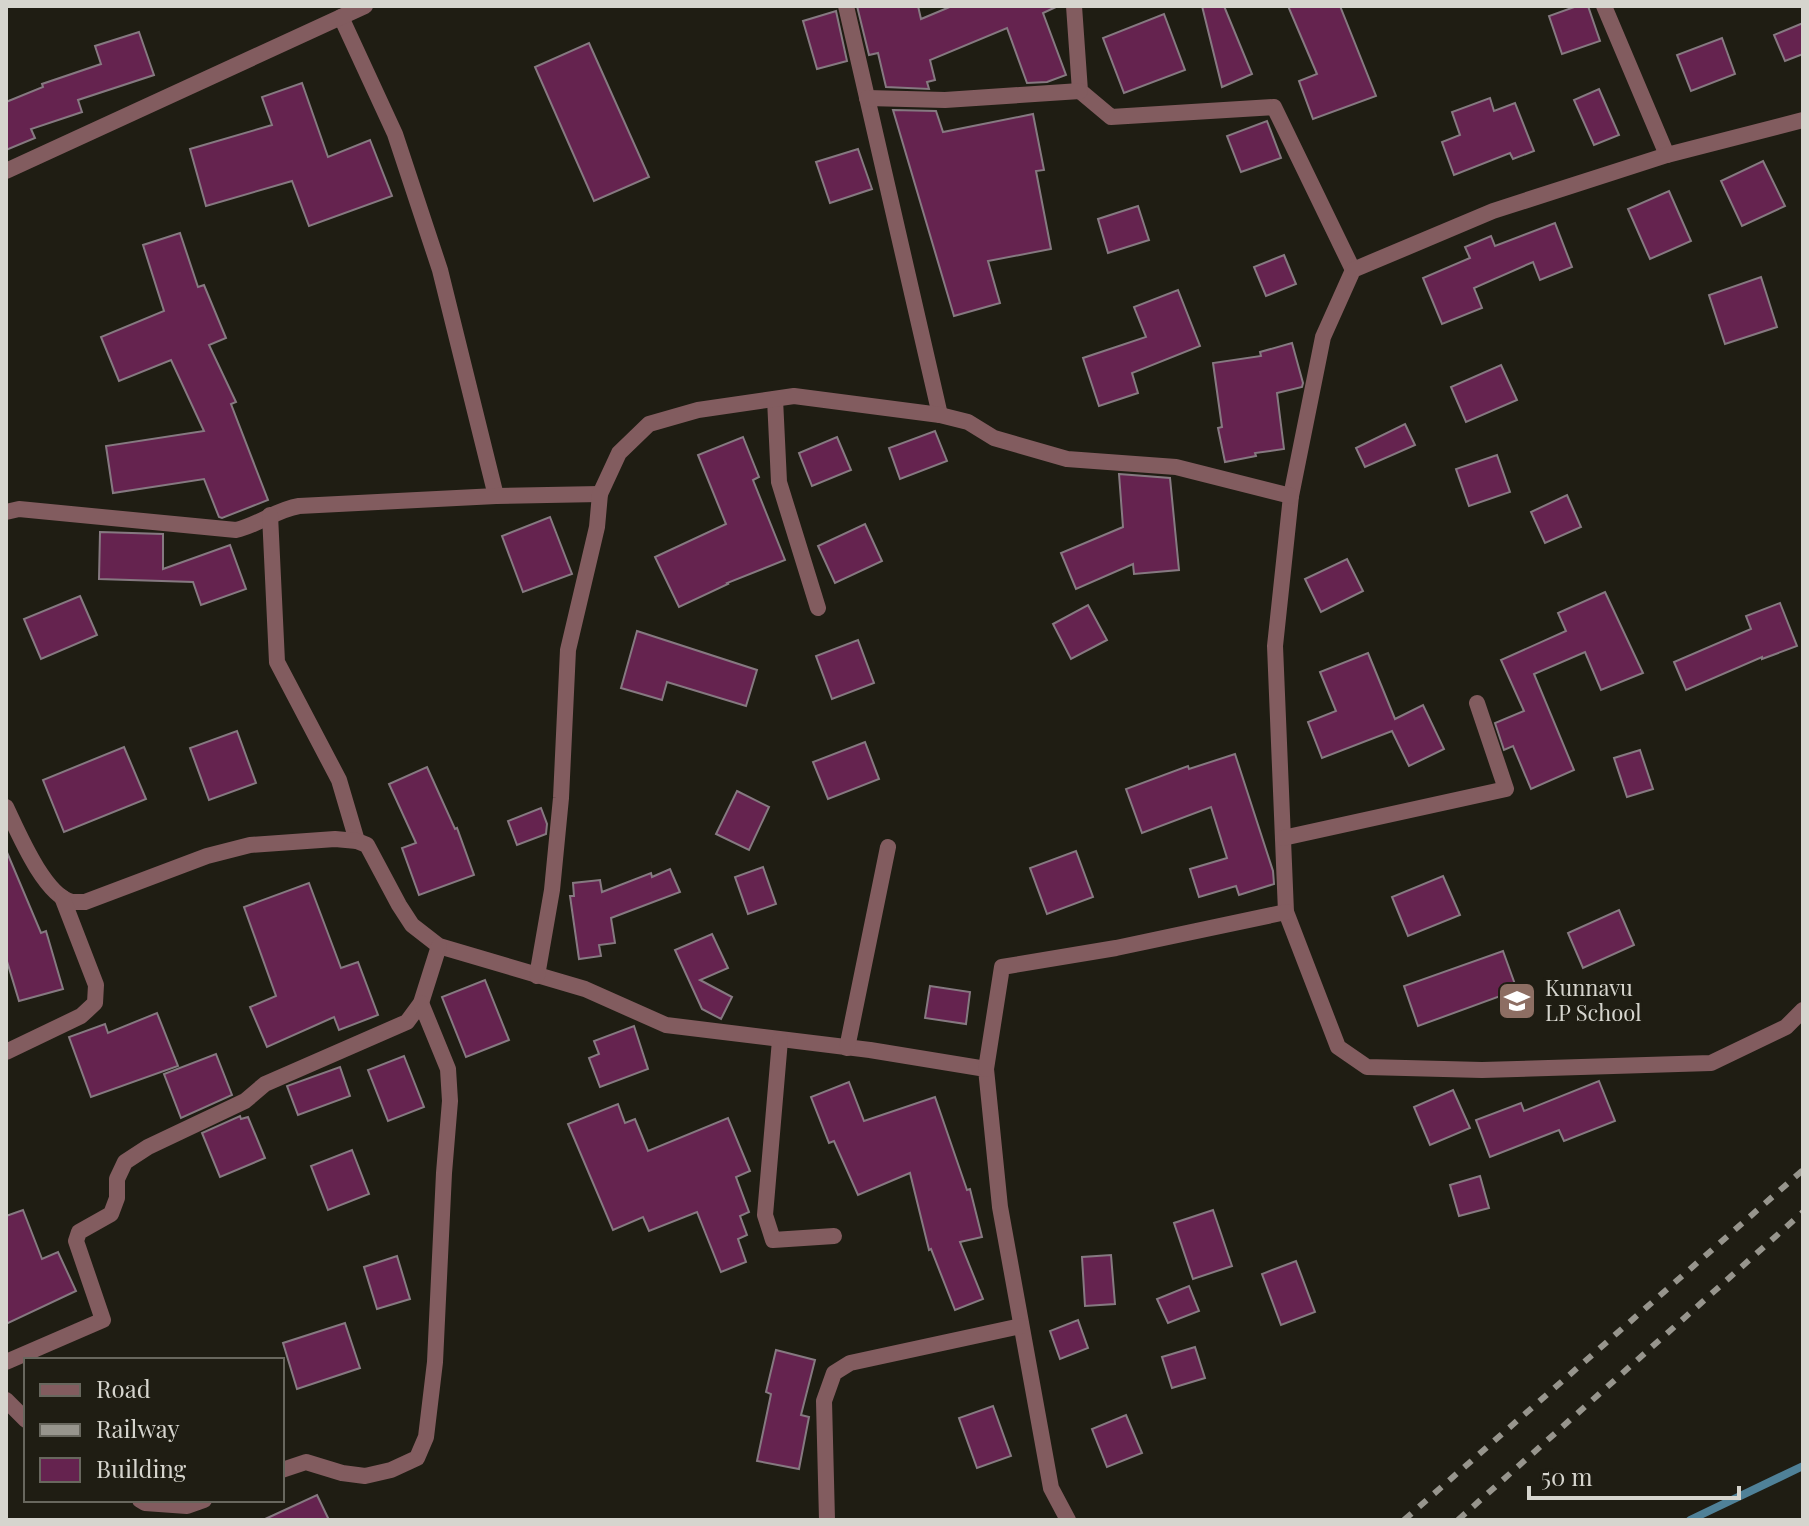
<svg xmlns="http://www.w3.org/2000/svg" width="1809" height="1526" font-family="'Playfair Display',serif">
<rect width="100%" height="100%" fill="#1f1d13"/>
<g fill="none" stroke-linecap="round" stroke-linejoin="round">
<polyline stroke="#4f8198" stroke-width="8" points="1690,1520 1803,1466"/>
</g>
<g fill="#65234f" stroke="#867981" stroke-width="2">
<polygon points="857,6 918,6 921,19 952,6 1058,6 1043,13 1066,75 1047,82 1027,83 1007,28 930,60 935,80 927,82 929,89 886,87 878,53 869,55"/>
<polygon points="1202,6 1224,6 1252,74 1222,87"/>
<polygon points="1288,6 1340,6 1376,96 1313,119 1299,81 1317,74"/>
<polygon points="1577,6 1588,6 1600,41 1562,54 1549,16"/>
<polygon points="836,11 847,61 817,69 803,21"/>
<polygon points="1164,14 1185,70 1124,93 1103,38"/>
<polygon points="1803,23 1803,54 1785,61 1774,35"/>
<polygon points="139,32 154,75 78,100 82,112 31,129 35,138 6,150 6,102 43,87 42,84 101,64 95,46"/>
<polygon points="1722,38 1735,74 1691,91 1677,55"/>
<polygon points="589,43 649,177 594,201 535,67"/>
<polygon points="302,83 328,157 370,140 392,196 309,226 292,181 206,206 190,149 272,125 262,97"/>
<polygon points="1599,89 1619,135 1594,145 1574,100"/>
<polygon points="1490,98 1494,111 1515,103 1534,151 1513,159 1510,153 1454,175 1442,142 1460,135 1452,112"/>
<polygon points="893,110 936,111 943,132 1033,114 1044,170 1036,171 1051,249 988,261 1000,303 954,316"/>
<polygon points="1267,121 1281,158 1241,172 1227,136"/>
<polygon points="858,149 872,189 830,203 816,162"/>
<polygon points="1763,161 1785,206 1742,226 1721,181"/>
<polygon points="1669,191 1691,241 1650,259 1628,209"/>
<polygon points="1138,206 1149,240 1108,253 1098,219"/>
<polygon points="1555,223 1572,267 1540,280 1533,262 1474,288 1482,308 1442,324 1423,278 1470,258 1465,247 1491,236 1495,246"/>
<polygon points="180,233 198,287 204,285 226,338 209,345 236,402 231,404 268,500 222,518 219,517 204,479 113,493 106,446 204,431 171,360 119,381 101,337 164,311 143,245"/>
<polygon points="1284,255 1296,284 1266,296 1254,267"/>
<polygon points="1761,277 1777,327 1725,344 1709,295"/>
<polygon points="1178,290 1200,346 1132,373 1138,393 1099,406 1083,358 1146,337 1134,307"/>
<polygon points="1292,343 1303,383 1302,387 1277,393 1284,449 1255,453 1256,456 1225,462 1218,428 1222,427 1213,363 1261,356 1260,352"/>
<polygon points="1501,365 1517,400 1466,422 1451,387"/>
<polygon points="1405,424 1415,445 1365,467 1356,448"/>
<polygon points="935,431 947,461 900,479 889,448"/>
<polygon points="743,437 759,477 753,480 785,560 727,583 728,584 679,607 655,557 726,524 698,455"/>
<polygon points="837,437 851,470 812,486 799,453"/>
<polygon points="1497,455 1510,492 1469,506 1456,469"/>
<polygon points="1119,474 1170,478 1179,570 1134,574 1133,564 1076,589 1061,553 1123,527"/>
<polygon points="1567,495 1581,527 1545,543 1531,512"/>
<polygon points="550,517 572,574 523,592 502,536"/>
<polygon points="865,524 882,561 835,583 818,546"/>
<polygon points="100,532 163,534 163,569 230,545 246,589 201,605 193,582 99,579"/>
<polygon points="1347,559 1363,591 1321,612 1305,579"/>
<polygon points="1605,592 1643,673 1601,690 1585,652 1534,674 1574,770 1531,789 1513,746 1504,750 1495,723 1524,711 1501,660 1566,631 1558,613"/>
<polygon points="80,596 97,635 41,659 24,619"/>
<polygon points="1780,603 1797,646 1762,659 1762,657 1686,690 1674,662 1751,629 1746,616"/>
<polygon points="1088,605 1107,640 1071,659 1053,624"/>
<polygon points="637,631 757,670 746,706 667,682 662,700 621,688"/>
<polygon points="858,640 874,683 832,699 816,656"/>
<polygon points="1368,653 1395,719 1423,705 1444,749 1409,766 1392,731 1322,758 1308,722 1336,711 1320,672"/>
<polygon points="237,731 256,783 209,800 190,748"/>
<polygon points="865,742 879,779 828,799 813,762"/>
<polygon points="124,747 146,799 64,832 43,780"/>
<polygon points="1640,750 1653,789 1627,797 1614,758"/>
<polygon points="1235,754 1273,871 1274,884 1239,895 1236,886 1199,897 1190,869 1227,858 1211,807 1142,833 1126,789 1188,766 1189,769"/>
<polygon points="427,767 455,829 457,828 474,875 419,895 402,848 416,843 389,784"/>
<polygon points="737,791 769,807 749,850 716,834"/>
<polygon points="541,808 547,824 546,834 517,845 508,821"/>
<polygon points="6,850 41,933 46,931 63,989 19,1001 6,958"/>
<polygon points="1076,851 1093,897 1047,914 1030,868"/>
<polygon points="763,867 776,904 748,914 735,877"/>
<polygon points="670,869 680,892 611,918 615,943 599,945 601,956 579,959 570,896 574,896 573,883 600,880 602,892 651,873 652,877"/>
<polygon points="1443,876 1460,915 1408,936 1392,897"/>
<polygon points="309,883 341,968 358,962 378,1015 339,1030 334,1017 267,1047 250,1007 276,996 244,907"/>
<polygon points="1619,910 1634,945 1583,968 1568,933"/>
<polygon points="712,934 728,968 700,980 732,997 721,1019 702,1009 675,950"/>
<polygon points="1503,951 1517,990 1418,1026 1404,986"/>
<polygon points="485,980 509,1040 466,1057 442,997"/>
<polygon points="930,986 970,992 966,1024 925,1018"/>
<polygon points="157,1013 178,1066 91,1097 69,1037 105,1024 108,1033"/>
<polygon points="634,1026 648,1069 600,1087 589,1058 599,1054 594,1041"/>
<polygon points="216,1054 232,1095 181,1118 164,1074"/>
<polygon points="404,1056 424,1107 388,1121 368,1070"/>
<polygon points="340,1067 350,1096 298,1115 287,1086"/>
<polygon points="1599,1081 1615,1121 1564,1141 1559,1130 1490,1157 1476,1120 1521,1103 1524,1111"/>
<polygon points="849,1082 864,1121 935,1097 967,1190 970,1189 982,1237 960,1242 983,1299 955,1310 931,1249 929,1250 910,1173 858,1195 834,1141 829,1143 811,1097"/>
<polygon points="1453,1090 1470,1128 1430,1145 1414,1107"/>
<polygon points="618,1104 625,1123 635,1119 648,1151 728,1118 750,1171 736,1177 749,1212 740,1216 747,1235 738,1239 746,1262 721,1272 697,1212 649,1231 643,1217 613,1230 568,1124"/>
<polygon points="240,1116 241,1119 248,1117 265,1158 220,1177 202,1133"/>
<polygon points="352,1150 369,1194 328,1210 311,1166"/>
<polygon points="1480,1176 1489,1208 1459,1216 1450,1185"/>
<polygon points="23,1210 42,1259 58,1252 76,1291 6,1324 6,1216"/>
<polygon points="1213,1210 1232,1266 1193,1279 1174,1223"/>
<polygon points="1111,1255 1115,1304 1085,1306 1082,1257"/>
<polygon points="397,1256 410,1299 377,1309 364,1267"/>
<polygon points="1296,1261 1315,1312 1281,1325 1262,1274"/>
<polygon points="1189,1286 1199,1311 1168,1323 1157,1299"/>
<polygon points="1078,1320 1088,1348 1060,1359 1050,1331"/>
<polygon points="345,1323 360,1368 297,1389 283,1343"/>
<polygon points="1195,1347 1205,1378 1172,1388 1162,1357"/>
<polygon points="776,1350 815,1360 801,1415 809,1417 799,1469 757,1461 771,1394 766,1392"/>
<polygon points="993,1406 1011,1456 977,1468 959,1418"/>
<polygon points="1126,1415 1142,1453 1107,1467 1092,1429"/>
<polygon points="317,1495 329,1520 263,1520"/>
</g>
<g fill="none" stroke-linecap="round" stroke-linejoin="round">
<g stroke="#825c5f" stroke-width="16">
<polyline points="846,6 940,415"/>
<polyline points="1074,6 1080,91 1111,117 1274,107 1353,270"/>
<polyline points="1604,6 1667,155"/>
<polyline points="341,17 395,134 440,270 496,496"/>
<polyline points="867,98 945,100 1080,91"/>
<polyline points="1803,120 1667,155 1493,211 1353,270 1323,337 1291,496 1275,646 1286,912 1338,1047 1367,1067 1482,1070 1711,1063 1786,1027 1803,1010"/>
<polyline points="6,171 365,6"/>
<polyline points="775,399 779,482 818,608"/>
<path d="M6 512 19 509 236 530C259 525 275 510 299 506L496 496 600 494"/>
<polyline points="270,515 277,662 339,780 357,841"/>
<path d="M6 807C18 832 44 895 72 902 73 902 84 902 85 902L207 856 250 845 335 839 357 841 367 845 399 905 412 925 439 946 585 989 666 1025 870 1050 986 1069 1000 1207 1051 1488 1068 1520"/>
<polyline points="1283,838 1506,789 1477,703"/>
<polyline points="537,976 552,890 561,798 568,650 597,527 600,494 619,453 649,424 698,410 794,396 940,415 968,422 994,438 1067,459 1176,467 1291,496"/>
<polyline points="780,1040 765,1215 773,1240 834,1236"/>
<polyline points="847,1048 888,847"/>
<polyline points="6,1052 81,1016 95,1003 96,985 62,897"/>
<polyline points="986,1069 1002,967 1116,948 1286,912"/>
<polyline points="6,1362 103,1320 76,1241 79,1232 111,1214 117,1198 117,1179 125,1162 148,1147 245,1101 265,1084 407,1022 421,1003 439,946"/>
<polyline points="6,1400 26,1420"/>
<polyline points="282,1470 306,1462 342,1473 365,1476 391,1470 417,1458 426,1437 435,1362 444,1173 450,1101 448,1069 421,1003"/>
<polyline points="140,1500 145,1503 187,1506 204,1500"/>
<polyline points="827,1520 824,1401 834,1373 850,1363 1021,1326"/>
</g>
<g stroke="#97958d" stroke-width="6" stroke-dasharray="10 10" stroke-linecap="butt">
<polyline points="1404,1520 1803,1170"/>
<polyline points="1458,1520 1803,1212"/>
</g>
</g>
<defs>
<g id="school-square" transform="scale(2)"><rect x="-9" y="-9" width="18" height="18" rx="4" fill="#8d6e63" stroke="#1f1d13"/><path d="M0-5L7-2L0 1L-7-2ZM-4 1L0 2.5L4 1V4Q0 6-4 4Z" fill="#fff"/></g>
</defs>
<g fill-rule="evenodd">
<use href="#school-square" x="1517" y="1001"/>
</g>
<g text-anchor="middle" stroke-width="6" stroke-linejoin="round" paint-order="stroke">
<g font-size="22" fill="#d6d5ce" stroke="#1f1d13" text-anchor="start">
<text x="1545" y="996">Kunnavu<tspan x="1545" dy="25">LP School</tspan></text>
</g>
</g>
<rect width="1809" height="1526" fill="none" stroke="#d6d5ce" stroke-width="16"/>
<rect x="24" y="1358" width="260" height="144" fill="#1f1d13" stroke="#68675e" stroke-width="2"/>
<rect x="40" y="1384" width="40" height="12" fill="#825c5f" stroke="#68675e" stroke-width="2"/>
<text x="96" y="1398" font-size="24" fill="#d6d5ce">Road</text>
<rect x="40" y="1424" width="40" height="12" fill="#97958d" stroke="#68675e" stroke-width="2"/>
<text x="96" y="1438" font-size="24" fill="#d6d5ce">Railway</text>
<rect x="40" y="1458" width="40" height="24" fill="#65234f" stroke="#68675e" stroke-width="2"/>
<text x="96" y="1478" font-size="24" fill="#d6d5ce">Building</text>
<path d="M1529 1486v12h210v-12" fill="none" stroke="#d6d5ce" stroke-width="4"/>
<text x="1541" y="1486" font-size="24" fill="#d6d5ce" stroke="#1f1d13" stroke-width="6" paint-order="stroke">50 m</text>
</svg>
